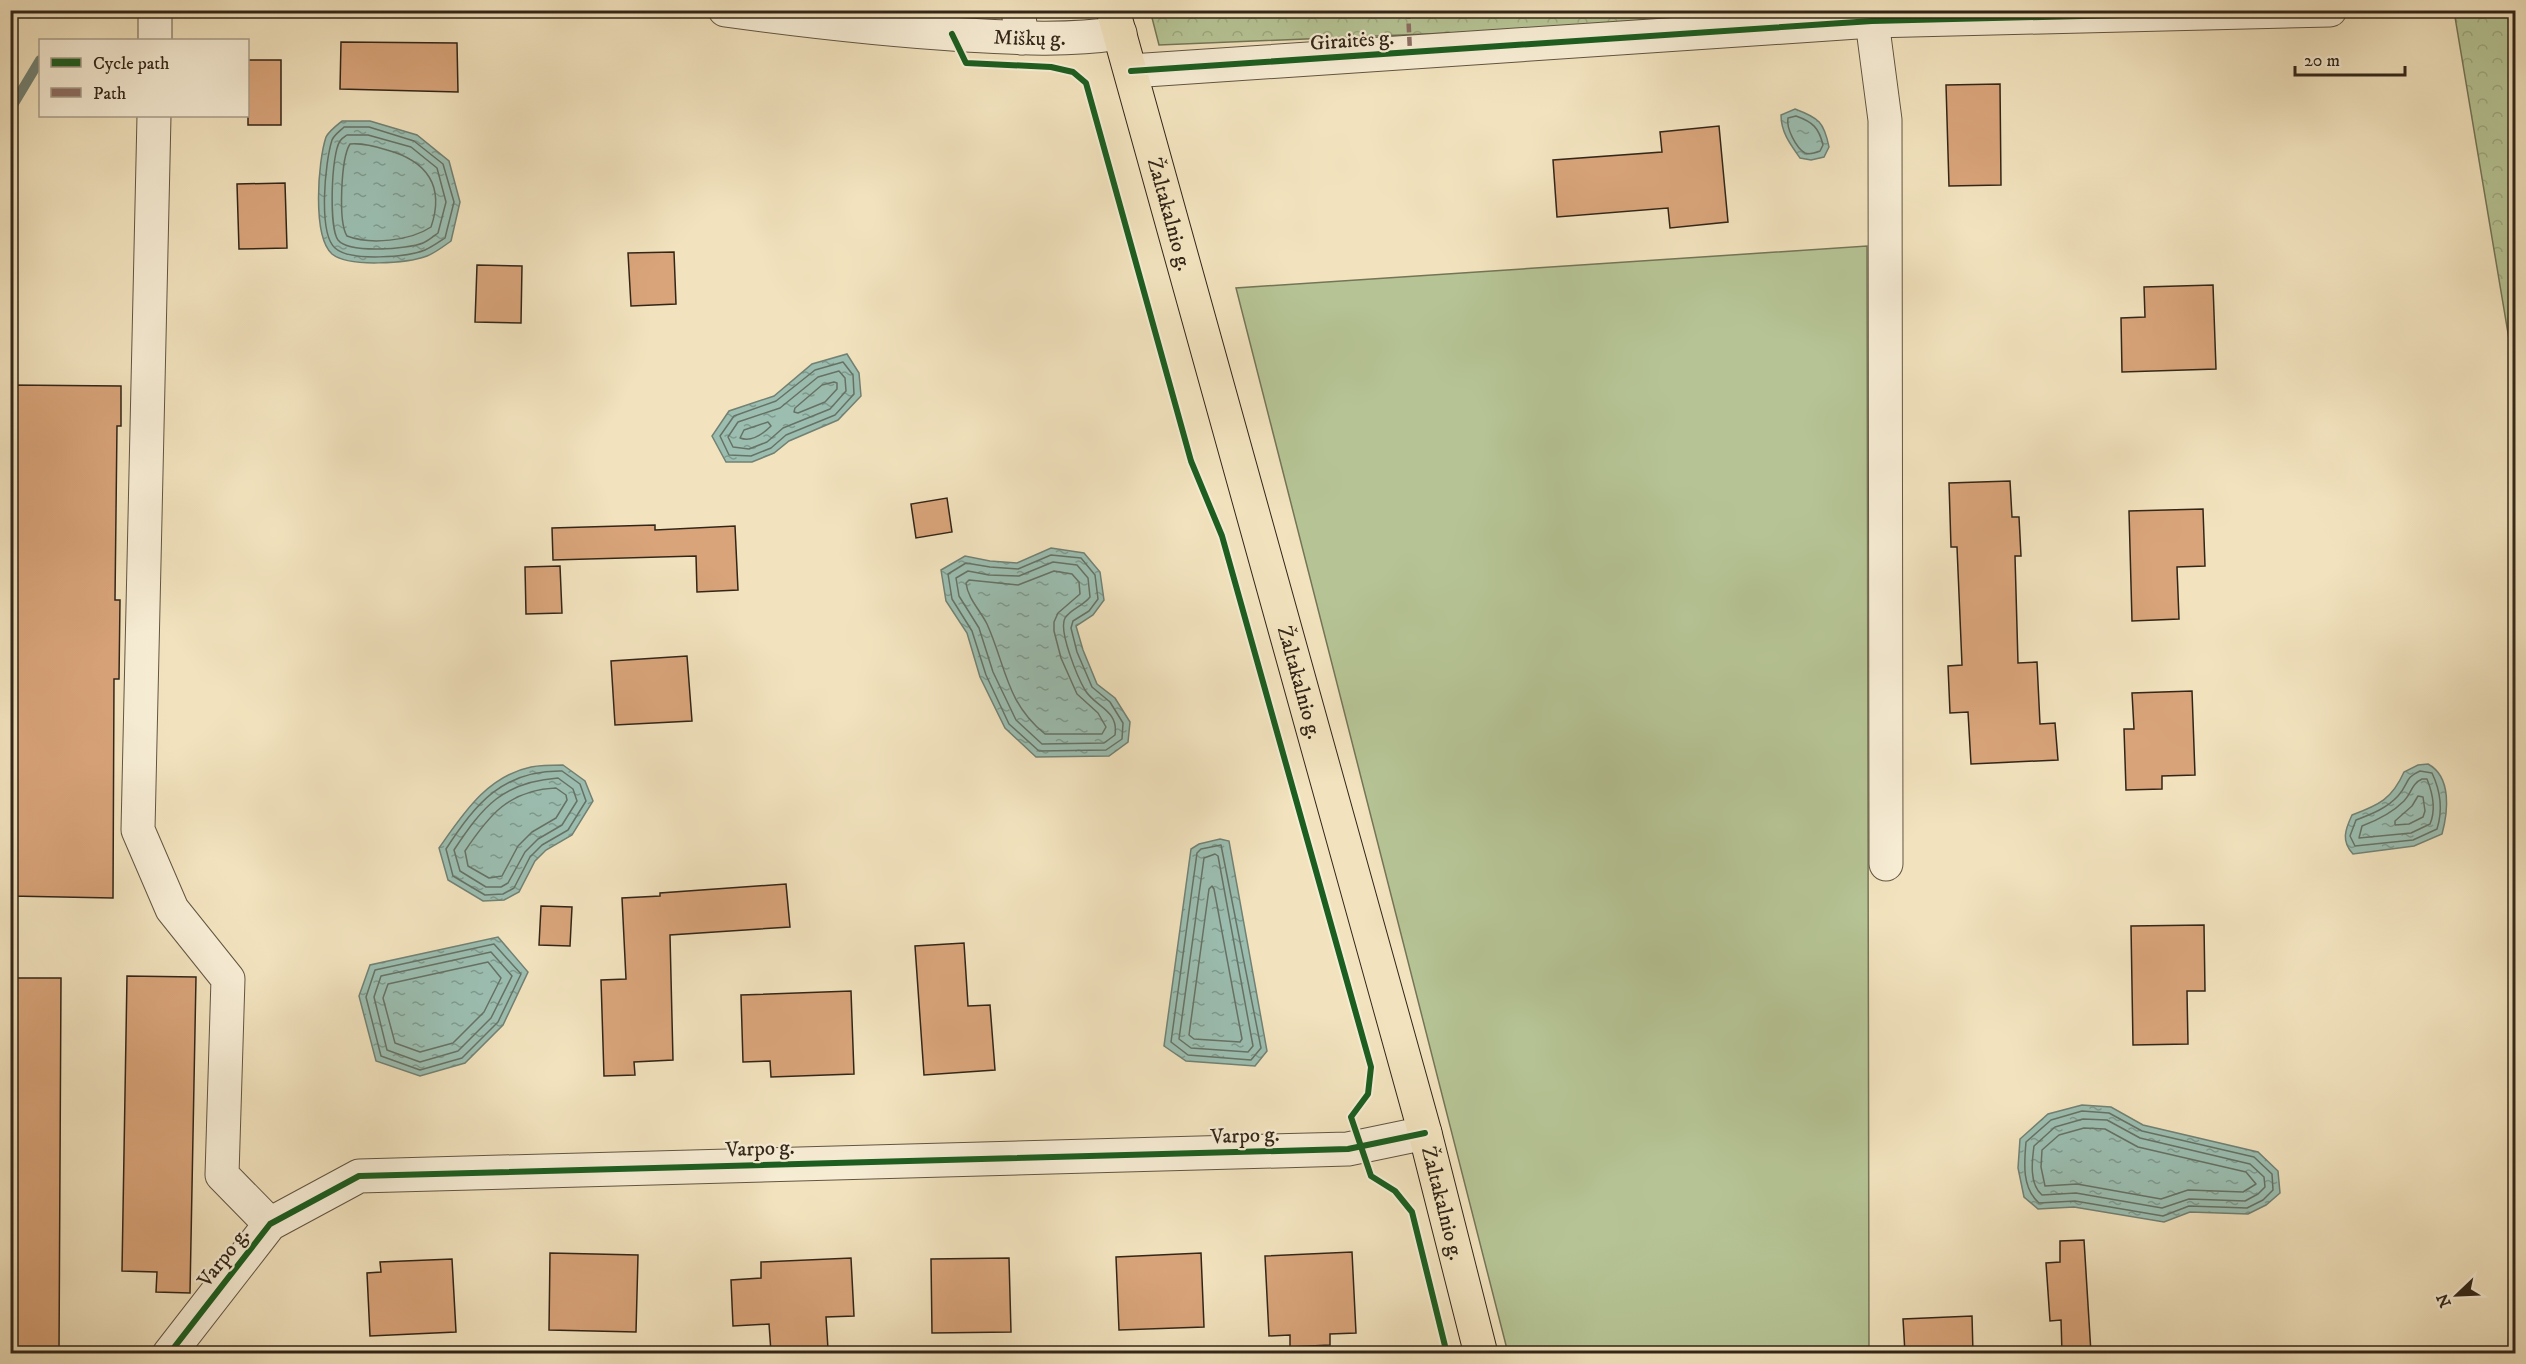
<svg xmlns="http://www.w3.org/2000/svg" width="2526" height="1364" font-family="'IM FELL DW Pica',serif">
<defs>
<pattern id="forest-crowns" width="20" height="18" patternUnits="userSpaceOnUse" patternTransform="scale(1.5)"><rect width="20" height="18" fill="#b6c495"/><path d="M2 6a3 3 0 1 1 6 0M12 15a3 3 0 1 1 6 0" fill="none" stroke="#9da880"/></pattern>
<pattern id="water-ripples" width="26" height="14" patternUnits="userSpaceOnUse" patternTransform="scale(1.5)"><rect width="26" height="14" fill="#9bbeb1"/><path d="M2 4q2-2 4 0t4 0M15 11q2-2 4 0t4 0" fill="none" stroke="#7f9a8f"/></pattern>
</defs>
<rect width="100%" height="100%" fill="#f2e3be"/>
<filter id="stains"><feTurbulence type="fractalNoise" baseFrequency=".00333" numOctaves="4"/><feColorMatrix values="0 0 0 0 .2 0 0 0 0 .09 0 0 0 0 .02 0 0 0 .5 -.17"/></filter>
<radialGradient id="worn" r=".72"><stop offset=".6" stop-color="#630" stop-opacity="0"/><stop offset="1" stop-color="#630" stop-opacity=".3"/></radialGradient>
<polygon fill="#b6c495" stroke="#747557" stroke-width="1.5" points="1867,246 1869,1353 1508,1353 1236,288"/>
<g fill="url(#forest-crowns)" stroke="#747557" stroke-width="1.5">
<polygon points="1150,10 1977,11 1159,45"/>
<polygon points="2454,11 2515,11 2515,375"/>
<polygon points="2515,1139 2516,1353 2508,1354 2508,1353"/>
</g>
<g fill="url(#water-ripples)" stroke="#718174" stroke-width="1.5">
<path d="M1795 109C1819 118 1824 122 1829 147L1824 157 1811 160 1800 158C1790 144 1781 132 1781 115Z"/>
<path d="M342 121H370L417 135 449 161 460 202 451 241C444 246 435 253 427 256 408 263 349 268 332 254 312 236 318 161 326 137 329 131 337 125 342 121Z"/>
<polygon points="847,354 859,373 861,396 838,420 789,441 774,453 752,462 726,462 712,436 729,411 774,396 812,364"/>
<polygon points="1051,548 1084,553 1100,572 1104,600 1093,615 1076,626 1083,650 1097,684 1115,698 1130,722 1128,742 1109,756 1036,757 1005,728 980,677 967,633 946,601 941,570 965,556 990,561 1017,563"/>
<path d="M2428 764C2452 777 2448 812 2442 834L2414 846 2353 854C2341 841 2345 830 2352 815 2379 805 2392 799 2404 772L2418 765Z"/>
<path d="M563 765 585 781 593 801 572 835 546 850 535 861 519 892 504 900 483 901 448 880 439 848C463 814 487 776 531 767 541 765 553 765 563 765Z"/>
<polygon points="1220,839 1229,841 1267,1051 1255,1066 1186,1061 1164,1046 1191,849 1199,844"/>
<polygon points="498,937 528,972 503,1025 465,1063 420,1076 376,1061 359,996 370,965"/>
<polygon points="2082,1105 2111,1107 2143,1125 2258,1152 2278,1171 2280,1193 2266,1205 2248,1214 2190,1212 2164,1222 2074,1207 2038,1209 2024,1197 2018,1168 2020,1139 2048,1114"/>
</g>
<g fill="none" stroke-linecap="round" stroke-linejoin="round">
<g stroke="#667265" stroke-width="1.5">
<path d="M1796 116C1813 122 1819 128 1823 145L1820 151C1815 153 1810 155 1805 153 1796 148 1786 128 1788 118Z"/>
<path d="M344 127H369L414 141 443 164 454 202 445 238C439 242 432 247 425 250 408 257 350 262 335 248 318 233 325 162 332 140 334 135 340 131 344 127Z"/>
<path d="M347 135H368L411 147 437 168 446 202 438 233C434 236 428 241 423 243 408 249 349 254 338 240 329 228 331 154 340 141 342 138 344 137 347 135Z"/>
<path d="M350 144C363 143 374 146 387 150 427 161 445 186 431 227 410 241 370 245 347 236 338 222 341 158 350 144Z"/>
<polygon points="843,362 853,375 854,394 835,415 786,435 771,448 751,456 729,455 720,436 734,416 776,401 815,370"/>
<polygon points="839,371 845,378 846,391 830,409 783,428 767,442 749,449 733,447 728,437 738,422 780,408 818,377"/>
<polygon points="834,382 837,383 837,389 825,402 798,413 794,412 795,408 822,385"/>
<path d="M768 422 771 426C763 434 751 442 740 438L744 430Z"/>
<polygon points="1051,555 1081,558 1095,575 1098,599 1089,611 1073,621 1071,628 1077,652 1092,687 1110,702 1123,723 1122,739 1106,750 1039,751 1009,724 986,675 972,631 952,599 948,574 966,563 990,567 1018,569"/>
<path d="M1053 562 1077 565 1088 578 1090 597C1083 606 1071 609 1065 618 1058 631 1078 678 1085 690 1095 707 1119 710 1115 735L1104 743 1042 744 1016 720 993 672 979 628 959 596 956 578 968 571 989 575 1019 576Z"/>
<path d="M1054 571 1072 574 1079 582 1080 594 1058 613 1054 622V631L1061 658 1077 694 1098 713 1106 727 1102 734H1045C1006 703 1006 666 987 624 980 610 968 599 966 583L969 580 1018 585Z"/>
<path d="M562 771 580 784 586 801 568 830 542 845 530 857 514 888 503 894 485 895 453 876 446 849C476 803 503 770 562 771Z"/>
<path d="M2420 771 2432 773C2441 792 2443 810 2437 829L2413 840 2355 846 2350 836 2356 820C2372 814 2387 808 2398 796 2409 784 2404 778 2420 771Z"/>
<path d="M558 778 573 789 577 801 562 825 538 839 525 852 508 883 501 887H486L460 871 454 850C483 806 503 782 558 778Z"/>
<path d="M2422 779H2427C2433 794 2436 810 2430 824L2411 833 2359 838 2362 826C2378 820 2392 813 2404 801 2412 793 2411 784 2422 779Z"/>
<path d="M556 788 566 795 567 800 556 818 532 832 518 846 502 876 489 878 468 866 465 851C489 815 509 790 556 788Z"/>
<polygon points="2418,796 2423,797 2425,811 2423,817 2409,824 2395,825 2395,821 2412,806"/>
<polygon points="1221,845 1261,1048 1251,1060 1188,1055 1171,1042 1197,853 1201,849"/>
<polygon points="1215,854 1218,856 1253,1046 1248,1052 1191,1048 1179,1039 1204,858"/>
<polygon points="1212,886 1214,889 1242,1039 1240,1042 1194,1039 1189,1035 1209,889"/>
<polygon points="494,944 521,974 498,1022 462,1058 420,1070 381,1056 366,997 375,970"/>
<polygon points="491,952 512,976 491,1018 458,1051 420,1062 387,1050 374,997 381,976"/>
<polygon points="488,962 501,978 484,1012 453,1043 420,1052 395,1043 383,998 388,984"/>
<path d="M2082 1111 2109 1113 2142 1131 2254 1157 2272 1174 2273 1190 2263 1200 2247 1208 2189 1206 2163 1216 2075 1201 2039 1203C2022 1188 2024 1164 2026 1142L2051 1120Z"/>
<path d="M2083 1119 2107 1120 2140 1138 2250 1164 2264 1177 2265 1187 2258 1194 2245 1201 2189 1199 2162 1208 2076 1193 2042 1195C2029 1184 2032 1161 2034 1146L2055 1127Z"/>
<polygon points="2084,1128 2105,1129 2138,1147 2246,1172 2256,1184 2243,1192 2188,1190 2161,1199 2077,1184 2045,1186 2041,1167 2042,1150 2059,1135"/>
</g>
<polyline stroke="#718174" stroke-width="10" points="10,110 40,60"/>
</g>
<g fill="#d9a47a" stroke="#322619" stroke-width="1.5">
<polygon points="341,42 457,43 458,92 340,89"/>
<rect x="248" y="60" width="33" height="65"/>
<polygon points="2000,84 2001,185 1949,186 1946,85"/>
<polygon points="1719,126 1728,222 1670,228 1668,208 1557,217 1553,160 1662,152 1660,132"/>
<polygon points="285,183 287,248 239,249 237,184"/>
<polygon points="674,252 676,304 631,306 628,253"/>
<polygon points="477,265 522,266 521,323 475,322"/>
<polygon points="2213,285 2216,369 2122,372 2121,318 2145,317 2144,287"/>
<polygon points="10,385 121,386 121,426 117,426 115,600 120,600 119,679 114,679 113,898 10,896"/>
<polygon points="2010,481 2012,517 2019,517 2021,556 2015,556 2018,663 2037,662 2040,724 2055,723 2058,760 1971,764 1968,712 1950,713 1948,666 1962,665 1957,547 1951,547 1949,483"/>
<polygon points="947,498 952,532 916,538 911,504"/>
<polygon points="2203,509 2205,566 2177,567 2179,619 2132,621 2129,511"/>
<polygon points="655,525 655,530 735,526 738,590 697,592 696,556 553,560 552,528"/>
<polygon points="560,566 562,613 526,614 525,567"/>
<polygon points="687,656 692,721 615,725 611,661"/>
<polygon points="2192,691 2195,775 2162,776 2162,789 2126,790 2124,729 2134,729 2132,693"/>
<polygon points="786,884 790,927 670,935 673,1060 634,1062 635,1075 604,1076 601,980 626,979 622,898 660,896 660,893"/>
<polygon points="541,906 572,907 570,946 539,945"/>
<polygon points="2204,925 2205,991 2187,991 2188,1044 2133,1045 2131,926"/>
<polygon points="964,943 968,1006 990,1005 995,1070 924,1075 915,946"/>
<polygon points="127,976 196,977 190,1293 156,1292 157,1272 122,1271"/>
<polygon points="10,978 61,978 59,1353 10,1353"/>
<polygon points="851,991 854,1074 771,1077 770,1061 743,1062 741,995"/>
<polygon points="2084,1240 2091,1353 2062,1353 2061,1320 2050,1321 2046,1263 2060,1262 2060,1241"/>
<polygon points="1352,1252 1356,1333 1330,1334 1330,1345 1290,1347 1290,1335 1269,1336 1265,1256"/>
<polygon points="550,1253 638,1255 636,1332 549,1330"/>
<polygon points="1201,1253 1204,1327 1119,1330 1116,1257"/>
<polygon points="851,1258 854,1316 826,1317 828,1349 771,1352 769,1324 733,1326 731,1280 761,1278 761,1262"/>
<polygon points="1009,1258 1011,1332 932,1333 931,1259"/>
<polygon points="452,1259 456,1332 370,1336 367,1273 381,1272 380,1262"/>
<polygon points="1972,1316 1973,1353 1905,1353 1903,1319"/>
</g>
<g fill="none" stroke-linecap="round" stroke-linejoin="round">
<g stroke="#625542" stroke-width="35">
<g id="minor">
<path id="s1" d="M725 10C805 21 885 30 965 35 1017 38 1068 41 1120 33"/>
<polyline points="1018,10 1022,38"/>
<polyline points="1872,21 1885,120 1886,864"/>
<polyline points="155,40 155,10"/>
<polyline points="1131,71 1872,21 2330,10"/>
<polyline points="154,116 138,830 172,909 228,979 222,1175 270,1224"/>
<polyline points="169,1354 270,1224 359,1176 1348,1149 1425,1133"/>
</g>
</g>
<g stroke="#322619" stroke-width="35">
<g id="primary">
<path id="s2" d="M1113 10 1425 1133 1481 1354"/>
</g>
</g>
<use href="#minor" stroke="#f7edd5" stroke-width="33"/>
<use href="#primary" stroke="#f2e3be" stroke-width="33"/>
<polyline stroke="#8d6e63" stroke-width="4.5" stroke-dasharray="9 4.5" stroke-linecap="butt" points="1408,10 1410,52"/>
<g stroke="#f7edd5" stroke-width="10">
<g id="cycleway">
<polyline points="952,34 966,63 1051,67 1073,72 1086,83 1191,461 1222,536 1371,1067 1368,1094 1351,1117 1371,1176 1395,1191 1412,1212 1447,1354"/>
<polyline points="1131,71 1872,21 2330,10"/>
<polyline points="169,1354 270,1224 359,1176 1348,1149 1425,1133"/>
</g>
</g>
<use href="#cycleway" stroke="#1b5e20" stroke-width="6"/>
</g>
<g text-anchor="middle" stroke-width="4.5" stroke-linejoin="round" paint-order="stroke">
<g font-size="21" fill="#322619" stroke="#f7edd5">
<text dy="7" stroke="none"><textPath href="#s1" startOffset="306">Miškų g.</textPath></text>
<text transform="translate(1352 40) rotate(-4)" y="7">Giraitės g.</text>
<text dy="7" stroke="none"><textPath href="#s2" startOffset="212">Žaltakalnio g.</textPath></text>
<text dy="7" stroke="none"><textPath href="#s2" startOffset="698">Žaltakalnio g.</textPath></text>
<text transform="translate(1245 1135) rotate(-2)" y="7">Varpo g.</text>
<text transform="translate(760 1148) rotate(-2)" y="7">Varpo g.</text>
<text dy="7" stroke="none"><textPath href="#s2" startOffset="1238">Žaltakalnio g.</textPath></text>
<text transform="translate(223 1257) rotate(-52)" y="7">Varpo g.</text>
</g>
</g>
<rect width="2526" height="1364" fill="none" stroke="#f2e3be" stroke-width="36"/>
<rect x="12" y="12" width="2502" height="1340" fill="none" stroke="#322619" stroke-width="3"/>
<rect x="18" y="18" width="2490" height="1328" fill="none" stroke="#322619" stroke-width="1.5"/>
<rect x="39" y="39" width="210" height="78" fill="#f7edd5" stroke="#a89d8a" stroke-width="1.5"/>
<rect x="51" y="58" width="30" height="9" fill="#1b5e20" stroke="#a89d8a" stroke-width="1.5"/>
<text x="93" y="69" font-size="18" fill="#322619">Cycle path</text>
<rect x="51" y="88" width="30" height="9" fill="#8d6e63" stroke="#a89d8a" stroke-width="1.5"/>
<text x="93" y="99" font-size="18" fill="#322619">Path</text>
<g transform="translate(2457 1295) rotate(247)" stroke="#f7edd5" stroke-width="4.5" paint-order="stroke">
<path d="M0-4.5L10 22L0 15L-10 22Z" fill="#322619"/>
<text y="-9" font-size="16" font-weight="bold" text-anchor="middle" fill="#322619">N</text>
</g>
<path d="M2295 66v9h110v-9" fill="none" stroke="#322619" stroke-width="3"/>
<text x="2304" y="66" font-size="18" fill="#322619" stroke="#f7edd5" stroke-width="4.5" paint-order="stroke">20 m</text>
<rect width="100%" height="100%" filter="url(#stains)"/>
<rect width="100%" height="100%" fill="url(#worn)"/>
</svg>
